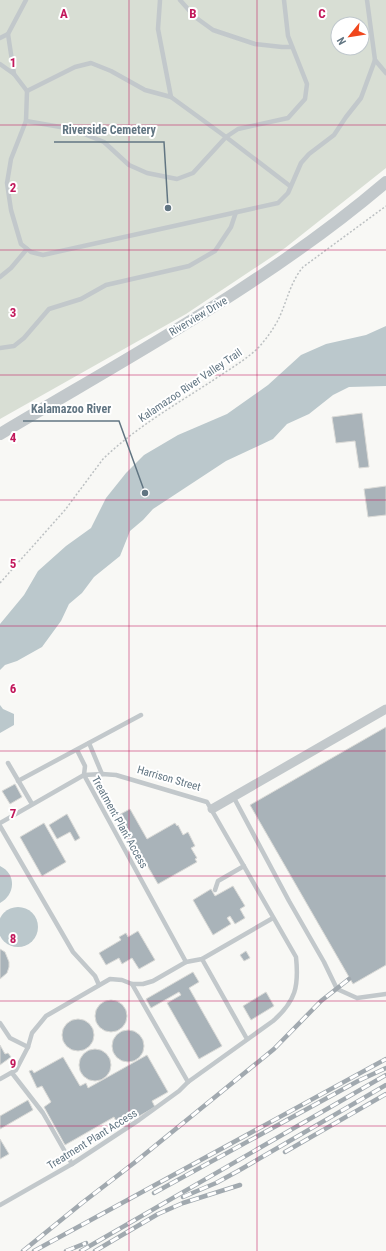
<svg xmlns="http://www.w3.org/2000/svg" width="386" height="1251" font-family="'Roboto Condensed',sans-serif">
<rect width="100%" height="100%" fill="#f8f8f5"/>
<path fill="#d8ded4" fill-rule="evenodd" d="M0 0H386V168L285 248 186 314 0 419ZM338 24H362V48H338Z"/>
<g fill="#bbc8cc">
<polygon points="386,326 386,386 349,387 333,395 309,414 287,424 273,439 226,461 153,509 143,520 130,531 120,556 94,577 82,593 69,604 61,621 42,647 17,661 5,665 0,670 0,624 24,595 38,571 66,546 91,528 106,498 126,473 144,455 178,435 227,414 268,385 301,355 326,344 366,335"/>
<polygon points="0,705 3,709 14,714 14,725 0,733"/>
<path d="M0 866C17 874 15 895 0 903Z"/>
<circle cx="18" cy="927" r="20"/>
</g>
<g fill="#a9b3b9" stroke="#dadad7">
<polygon points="362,413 369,467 359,468 355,441 336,443 332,417"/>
<polygon points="386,486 386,515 368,517 364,489"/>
<polygon points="386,727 386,965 353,984 250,805"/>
<polygon points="15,784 22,797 10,804 2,791"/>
<polygon points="130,809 147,839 175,823 177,826 178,825 183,835 188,832 195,846 191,848 197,858 195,859 197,862 158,884 147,865 143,867 115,817"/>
<polygon points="67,814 80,838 75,841 70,832 57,839 49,825"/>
<polygon points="44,823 66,862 42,876 20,837"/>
<polygon points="233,886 245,906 240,909 245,918 235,924 230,916 227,918 231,924 213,935 193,900 211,889 215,896"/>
<polygon points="138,931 155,960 139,969 132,958 122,964 119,958 106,965 99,953 121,940 119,937 126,933 128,937"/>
<polygon points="0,949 5,952 9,962 9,967 7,973 0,979"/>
<polygon points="246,951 250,958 244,961 240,955"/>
<polygon points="193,972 199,982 189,988 222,1046 199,1059 167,1003 181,995 179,992 151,1008 146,999"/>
<polygon points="266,992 274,1006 251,1020 243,1006"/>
<circle cx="111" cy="1016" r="16"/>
<circle cx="78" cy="1035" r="16"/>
<circle cx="128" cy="1046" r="16"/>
<polygon points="0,1045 5,1054 8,1053 11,1057 0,1065"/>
<circle cx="95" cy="1065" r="16"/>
<polygon points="147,1055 168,1092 152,1101 155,1107 129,1122 125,1116 116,1121 114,1117 65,1145 44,1107 51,1102 42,1086 37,1088 29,1071 32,1070 34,1073 63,1057 80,1086 86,1083 88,1088"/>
<polygon points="28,1100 33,1110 0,1129 0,1116"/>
<polygon points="0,1139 9,1154 0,1159"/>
</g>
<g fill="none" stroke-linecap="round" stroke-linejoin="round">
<path stroke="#bcc0c2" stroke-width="1.5" stroke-dasharray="2 2" stroke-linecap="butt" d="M0 583 65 510 103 459C135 428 175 405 212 381 228 370 246 360 259 347 266 339 272 331 277 322 287 303 289 284 303 267L386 206"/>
<g stroke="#c2c8cb" stroke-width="4.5">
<polyline points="160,0 158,29 171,97"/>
<polyline points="180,0 195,17 213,30 255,44 282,47 292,47"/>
<polyline points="8,34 14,74"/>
<polyline points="0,38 8,34 26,0"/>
<polyline points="375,60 386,73"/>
<polyline points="0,64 14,74 27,91 75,67 91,63 111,71 145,90 171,97 226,137 290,186"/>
<polyline points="27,91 26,121 11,159 7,183 11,210 21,244 31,252 43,255 278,203 288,193 301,163 309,154 334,135 346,117 361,98 375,60 367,0"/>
<polyline points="26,121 72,129 104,142 129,165 147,173 177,179 193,173 226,137 238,129 288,118 305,99 307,84 288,36 284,0"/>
<polyline points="0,277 11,268 27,249"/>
<polyline points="0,348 14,346 24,338 49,309 81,299 106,285 189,266 215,251 231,227 236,212"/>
<polyline points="89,743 102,774"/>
<polyline points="77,750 85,766 84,775 186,962"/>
<polyline points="8,763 32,804"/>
<polyline points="18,781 141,715"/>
<polyline points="233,796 289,901 324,962 337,989 357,998 386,994"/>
<path d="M0 823 84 775 102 774 116 775 207 802 296 957C299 986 296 1001 273 1021L188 1082 179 1091 139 1120 72 1164 0 1205"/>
<polyline points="0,826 73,952 95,976 99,985"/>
<polyline points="215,890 218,881 244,866"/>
<polyline points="202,959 247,1039"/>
<polyline points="132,984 188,1082"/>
<polyline points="0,1023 10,1038 28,1047"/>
<polyline points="12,1073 43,1113 72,1164"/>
<polyline points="0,1079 16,1070 28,1047 32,1033 46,1016 110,979 122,980 132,984 143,984 153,981 186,962 202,959 273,918"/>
</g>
<polyline stroke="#c2c8cb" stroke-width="9" points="212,809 386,709"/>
<path stroke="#c2c8cb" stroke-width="12" d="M0 434C132 355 269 282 386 182"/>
<g stroke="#a1a9af" stroke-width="4.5">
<g id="rail">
<polyline points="285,1152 386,1094"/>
<polyline points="154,1193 358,1081 386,1068"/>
<polyline points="183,1197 216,1183 238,1171 386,1085"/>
<polyline points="23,1251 82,1203 134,1163 274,1049 321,1001 349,979"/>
<polyline points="34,1251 386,1059"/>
<polyline points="66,1251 86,1243"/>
<polyline points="81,1251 386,1075"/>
<polyline points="95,1251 158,1214 183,1203 240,1185"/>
</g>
</g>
<use href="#rail" stroke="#fff" stroke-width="3" stroke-dasharray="9" stroke-linecap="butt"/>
</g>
<path fill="none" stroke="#c2185b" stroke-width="1" stroke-opacity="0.55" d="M129 0V1251M257 0V1251M0 125H386M0 250H386M0 375H386M0 500H386M0 626H386M0 751H386M0 876H386M0 1001H386M0 1126H386"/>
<g text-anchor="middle" stroke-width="4" stroke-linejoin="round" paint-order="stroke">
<g font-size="11" fill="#617582" stroke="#fff">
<text transform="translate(198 316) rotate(-31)" y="4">Riverview Drive</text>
<text transform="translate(190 385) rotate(-34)" y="4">Kalamazoo River Valley Trail</text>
<text transform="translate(169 778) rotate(16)" y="4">Harrison Street</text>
<text transform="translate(120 822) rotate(61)" y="4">Treatment Plant Access</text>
<text transform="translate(92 1139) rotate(-32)" y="4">Treatment Plant Access</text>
</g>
</g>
<g font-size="13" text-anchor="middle" font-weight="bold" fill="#c2185b" stroke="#fff" stroke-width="4" stroke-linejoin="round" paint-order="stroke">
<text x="64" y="18">A</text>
<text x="193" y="18">B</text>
<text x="322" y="18">C</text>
<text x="13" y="67">1</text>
<text x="13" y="192">2</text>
<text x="13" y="317">3</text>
<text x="13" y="442">4</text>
<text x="13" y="568">5</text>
<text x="13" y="693">6</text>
<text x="13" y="818">7</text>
<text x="13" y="943">8</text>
<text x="13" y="1068">9</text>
</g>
<path fill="none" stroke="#617582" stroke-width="1.5" d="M168 208L164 142H54M145 493L119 421H23"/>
<g fill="#617582" stroke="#fff" stroke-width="1.5">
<circle cx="168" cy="208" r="4"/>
<circle cx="145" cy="493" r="4"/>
</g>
<g font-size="12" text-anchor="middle" font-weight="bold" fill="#617582" stroke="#fff" stroke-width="4" stroke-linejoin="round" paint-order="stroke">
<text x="109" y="134">Riverside Cemetery</text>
<text x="71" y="413">Kalamazoo River</text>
</g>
<g transform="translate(350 36) rotate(240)"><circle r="19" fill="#ffffff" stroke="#c0c8cd"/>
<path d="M0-3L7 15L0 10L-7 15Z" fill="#f0471d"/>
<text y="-6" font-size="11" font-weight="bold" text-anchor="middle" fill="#617582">N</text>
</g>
</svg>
